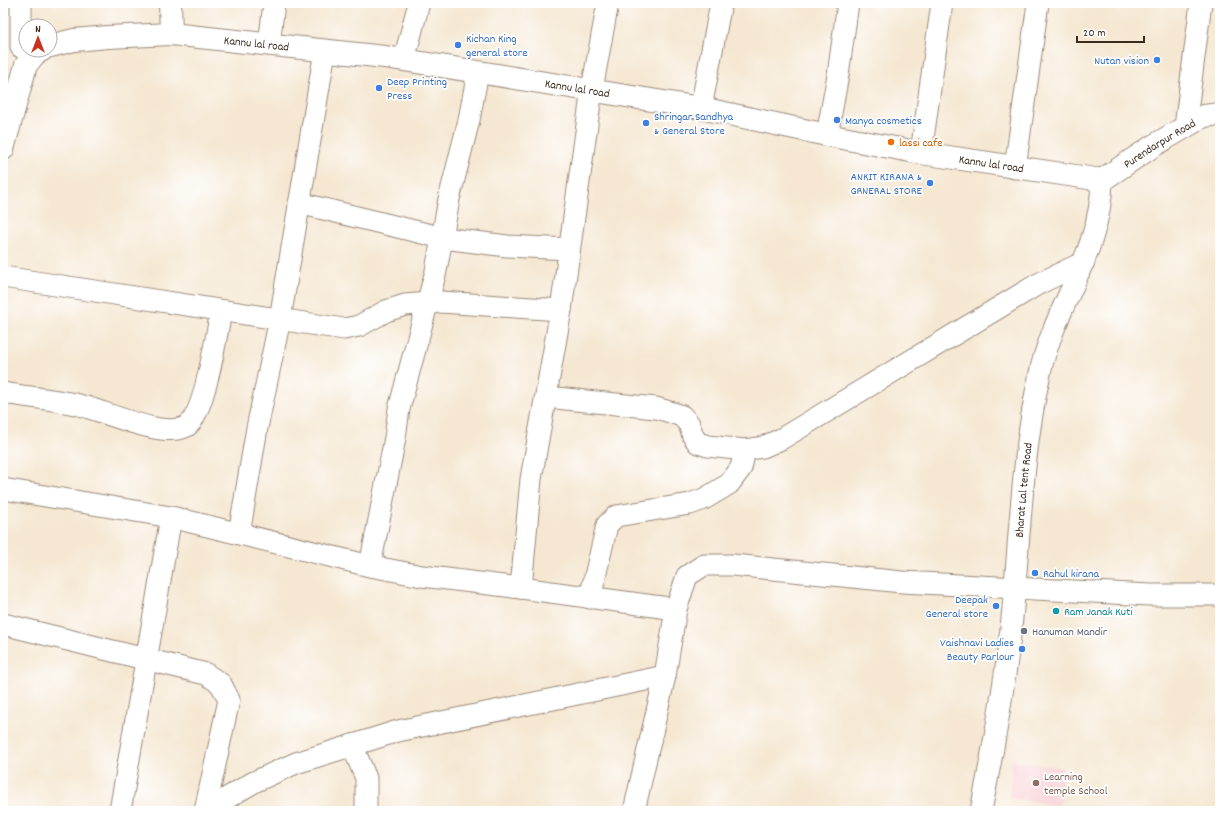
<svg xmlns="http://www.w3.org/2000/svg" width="1223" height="814" font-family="Dekko,sans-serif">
<rect width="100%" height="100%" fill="#fff"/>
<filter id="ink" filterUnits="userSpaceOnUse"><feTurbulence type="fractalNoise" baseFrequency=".025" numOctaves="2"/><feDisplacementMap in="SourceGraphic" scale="8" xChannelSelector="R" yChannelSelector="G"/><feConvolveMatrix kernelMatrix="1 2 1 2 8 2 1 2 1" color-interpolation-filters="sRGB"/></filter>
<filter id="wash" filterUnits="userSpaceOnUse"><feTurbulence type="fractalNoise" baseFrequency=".012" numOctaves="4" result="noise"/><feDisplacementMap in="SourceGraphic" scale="16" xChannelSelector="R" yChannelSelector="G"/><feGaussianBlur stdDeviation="0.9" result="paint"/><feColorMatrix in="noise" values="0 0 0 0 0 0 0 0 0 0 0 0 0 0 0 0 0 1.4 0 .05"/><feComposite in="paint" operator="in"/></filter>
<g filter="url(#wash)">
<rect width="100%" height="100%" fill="#f5e7d1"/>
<polygon fill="#f7cfd3" points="1012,760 1063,768 1060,806 1009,798"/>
</g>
<g filter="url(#ink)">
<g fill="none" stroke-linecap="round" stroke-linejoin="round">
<g stroke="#988878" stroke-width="23">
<g id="street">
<polyline points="21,3 21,47"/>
<polyline points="269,45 274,3"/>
<polyline points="404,60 419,3"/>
<polyline points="701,108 721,3"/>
<polyline points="1185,127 1201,3"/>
<polyline points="827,135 838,75 848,3"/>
<polyline points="921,153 942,3"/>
<polyline points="1015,168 1038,3"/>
<polyline points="299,203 443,238 507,246 569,249"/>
<polyline points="3,277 344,329 359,326 386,311 405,305 441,302 561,310"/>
<path d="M3 393C27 397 51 399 75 404 101 409 163 440 187 426 204 415 217 333 221 311"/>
<polyline points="546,397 656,408 670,412 682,416 689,424 693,436 698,443 708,446 745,450 763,447 781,439 1038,284 1084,262"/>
<polyline points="3,489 171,517 370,566 422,576 521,588 676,609"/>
<polyline points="239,534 257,428 280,319 325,51"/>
<polyline points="370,566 395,438 399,409 436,271 449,199 469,120 478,72"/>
<polyline points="521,588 531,479 561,310 592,89 608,3"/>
<polyline points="590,598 607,525 616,516 690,504 704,499 729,484 741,468 745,450"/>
<polyline points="3,624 206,674 221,684 229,700 205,811"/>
<polyline points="352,745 366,778 366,811"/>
<polyline points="120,811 171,517"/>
<polyline points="205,811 254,782 296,763 398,731 665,676"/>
<polyline points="634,811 665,676 676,609 687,576 704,565 733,565 902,582 1150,595 1220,595"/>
<path id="s1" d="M981 811C993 751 1004 689 1011 628 1020 543 1021 457 1040 373 1055 304 1101 254 1102 180"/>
</g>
</g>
<g stroke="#988878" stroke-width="24">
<g id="secondary">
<polyline points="170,3 171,34"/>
<path id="s2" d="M50 46 74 40 108 37 171 34 385 57 701 108 827 135 921 153 1102 180 1153 146 1204 116 1220 114"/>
<polyline points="3,149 26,65 35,54 42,50"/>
</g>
</g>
<use href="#street" stroke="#fff" stroke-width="21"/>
<use href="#secondary" stroke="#fff" stroke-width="22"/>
</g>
</g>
<g fill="#3f7fe0" stroke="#fff" stroke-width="1.5">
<circle cx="458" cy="45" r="4"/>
<circle cx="1157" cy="60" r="4"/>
<circle cx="379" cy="88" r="4"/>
<circle cx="837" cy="120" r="4"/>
<circle cx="646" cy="123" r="4"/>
<circle cx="930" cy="183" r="4"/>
<circle cx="1035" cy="573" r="4"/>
<circle cx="996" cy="606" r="4"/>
<circle cx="1022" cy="649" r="4"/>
</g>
<circle fill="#e8710a" stroke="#fff" stroke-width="1.5" cx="891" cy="142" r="4"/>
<circle fill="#0f9aa8" stroke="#fff" stroke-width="1.5" cx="1056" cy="611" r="4"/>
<circle fill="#6b7280" stroke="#fff" stroke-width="1.5" cx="1024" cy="631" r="4"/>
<circle fill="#8d6e63" stroke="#fff" stroke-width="1.5" cx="1036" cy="783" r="4"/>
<g text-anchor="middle" stroke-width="3.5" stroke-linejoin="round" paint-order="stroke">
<g font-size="12" fill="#366cbe" stroke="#fff" text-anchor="start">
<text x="466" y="42">Kichan King<tspan x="466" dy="14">general store</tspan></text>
<text x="1149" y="64" text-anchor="end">Nutan vision</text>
<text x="387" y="85">Deep Printing<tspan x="387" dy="14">Press</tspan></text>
<text x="654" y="120">Shringar Sandhya<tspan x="654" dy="14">&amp; General Store</tspan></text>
<text x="845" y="124">Manya cosmetics</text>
<text x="922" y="180" text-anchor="end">ANKIT KIRANA &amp;<tspan x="922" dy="14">GRNERAL STORE</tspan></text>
<text x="1043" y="577">Rahul kirana</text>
<text x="988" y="603" text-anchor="end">Deepak<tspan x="988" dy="14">General store</tspan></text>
<text x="1014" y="646" text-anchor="end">Vaishnavi Ladies<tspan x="1014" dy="14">Beauty Parlour</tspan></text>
</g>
<g font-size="12" fill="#3b2a1e" stroke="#fff">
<text dy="4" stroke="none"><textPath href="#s2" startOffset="208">Kannu lal road</textPath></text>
<text dy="4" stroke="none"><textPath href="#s2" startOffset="532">Kannu lal road</textPath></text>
<text dy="4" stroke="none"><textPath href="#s2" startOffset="1133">Purendarpur Road</textPath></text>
<text dy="4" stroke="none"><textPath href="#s2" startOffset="953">Kannu lal road</textPath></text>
<text dy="4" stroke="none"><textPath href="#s1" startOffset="324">Bharat Lal tent Road</textPath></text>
</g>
<g font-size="12" fill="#c56008" stroke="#fff" text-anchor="start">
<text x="899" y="146">lassi cafe</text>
</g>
<g font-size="12" fill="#0d838f" stroke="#fff" text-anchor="start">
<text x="1064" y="615">Ram Janak Kuti</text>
</g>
<g font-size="12" fill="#5b616d" stroke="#fff" text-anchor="start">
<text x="1032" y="635">Hanuman Mandir</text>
</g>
<g font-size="12" fill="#785e54" stroke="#fff" text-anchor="start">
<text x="1044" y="780">Learning<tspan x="1044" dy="14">temple School</tspan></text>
</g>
</g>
<rect width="1223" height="814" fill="none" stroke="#fff" stroke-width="16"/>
<g transform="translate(38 38)"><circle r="19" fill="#ffffff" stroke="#b1aaa5"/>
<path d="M0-3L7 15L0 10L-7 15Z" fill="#c8321e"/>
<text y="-6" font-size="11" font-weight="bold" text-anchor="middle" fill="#3b2a1e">N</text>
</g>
<path d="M1077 36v6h67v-6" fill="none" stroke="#3b2a1e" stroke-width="2"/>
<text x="1083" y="36" font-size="12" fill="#3b2a1e" stroke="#ffffff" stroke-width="3" paint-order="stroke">20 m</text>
</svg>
